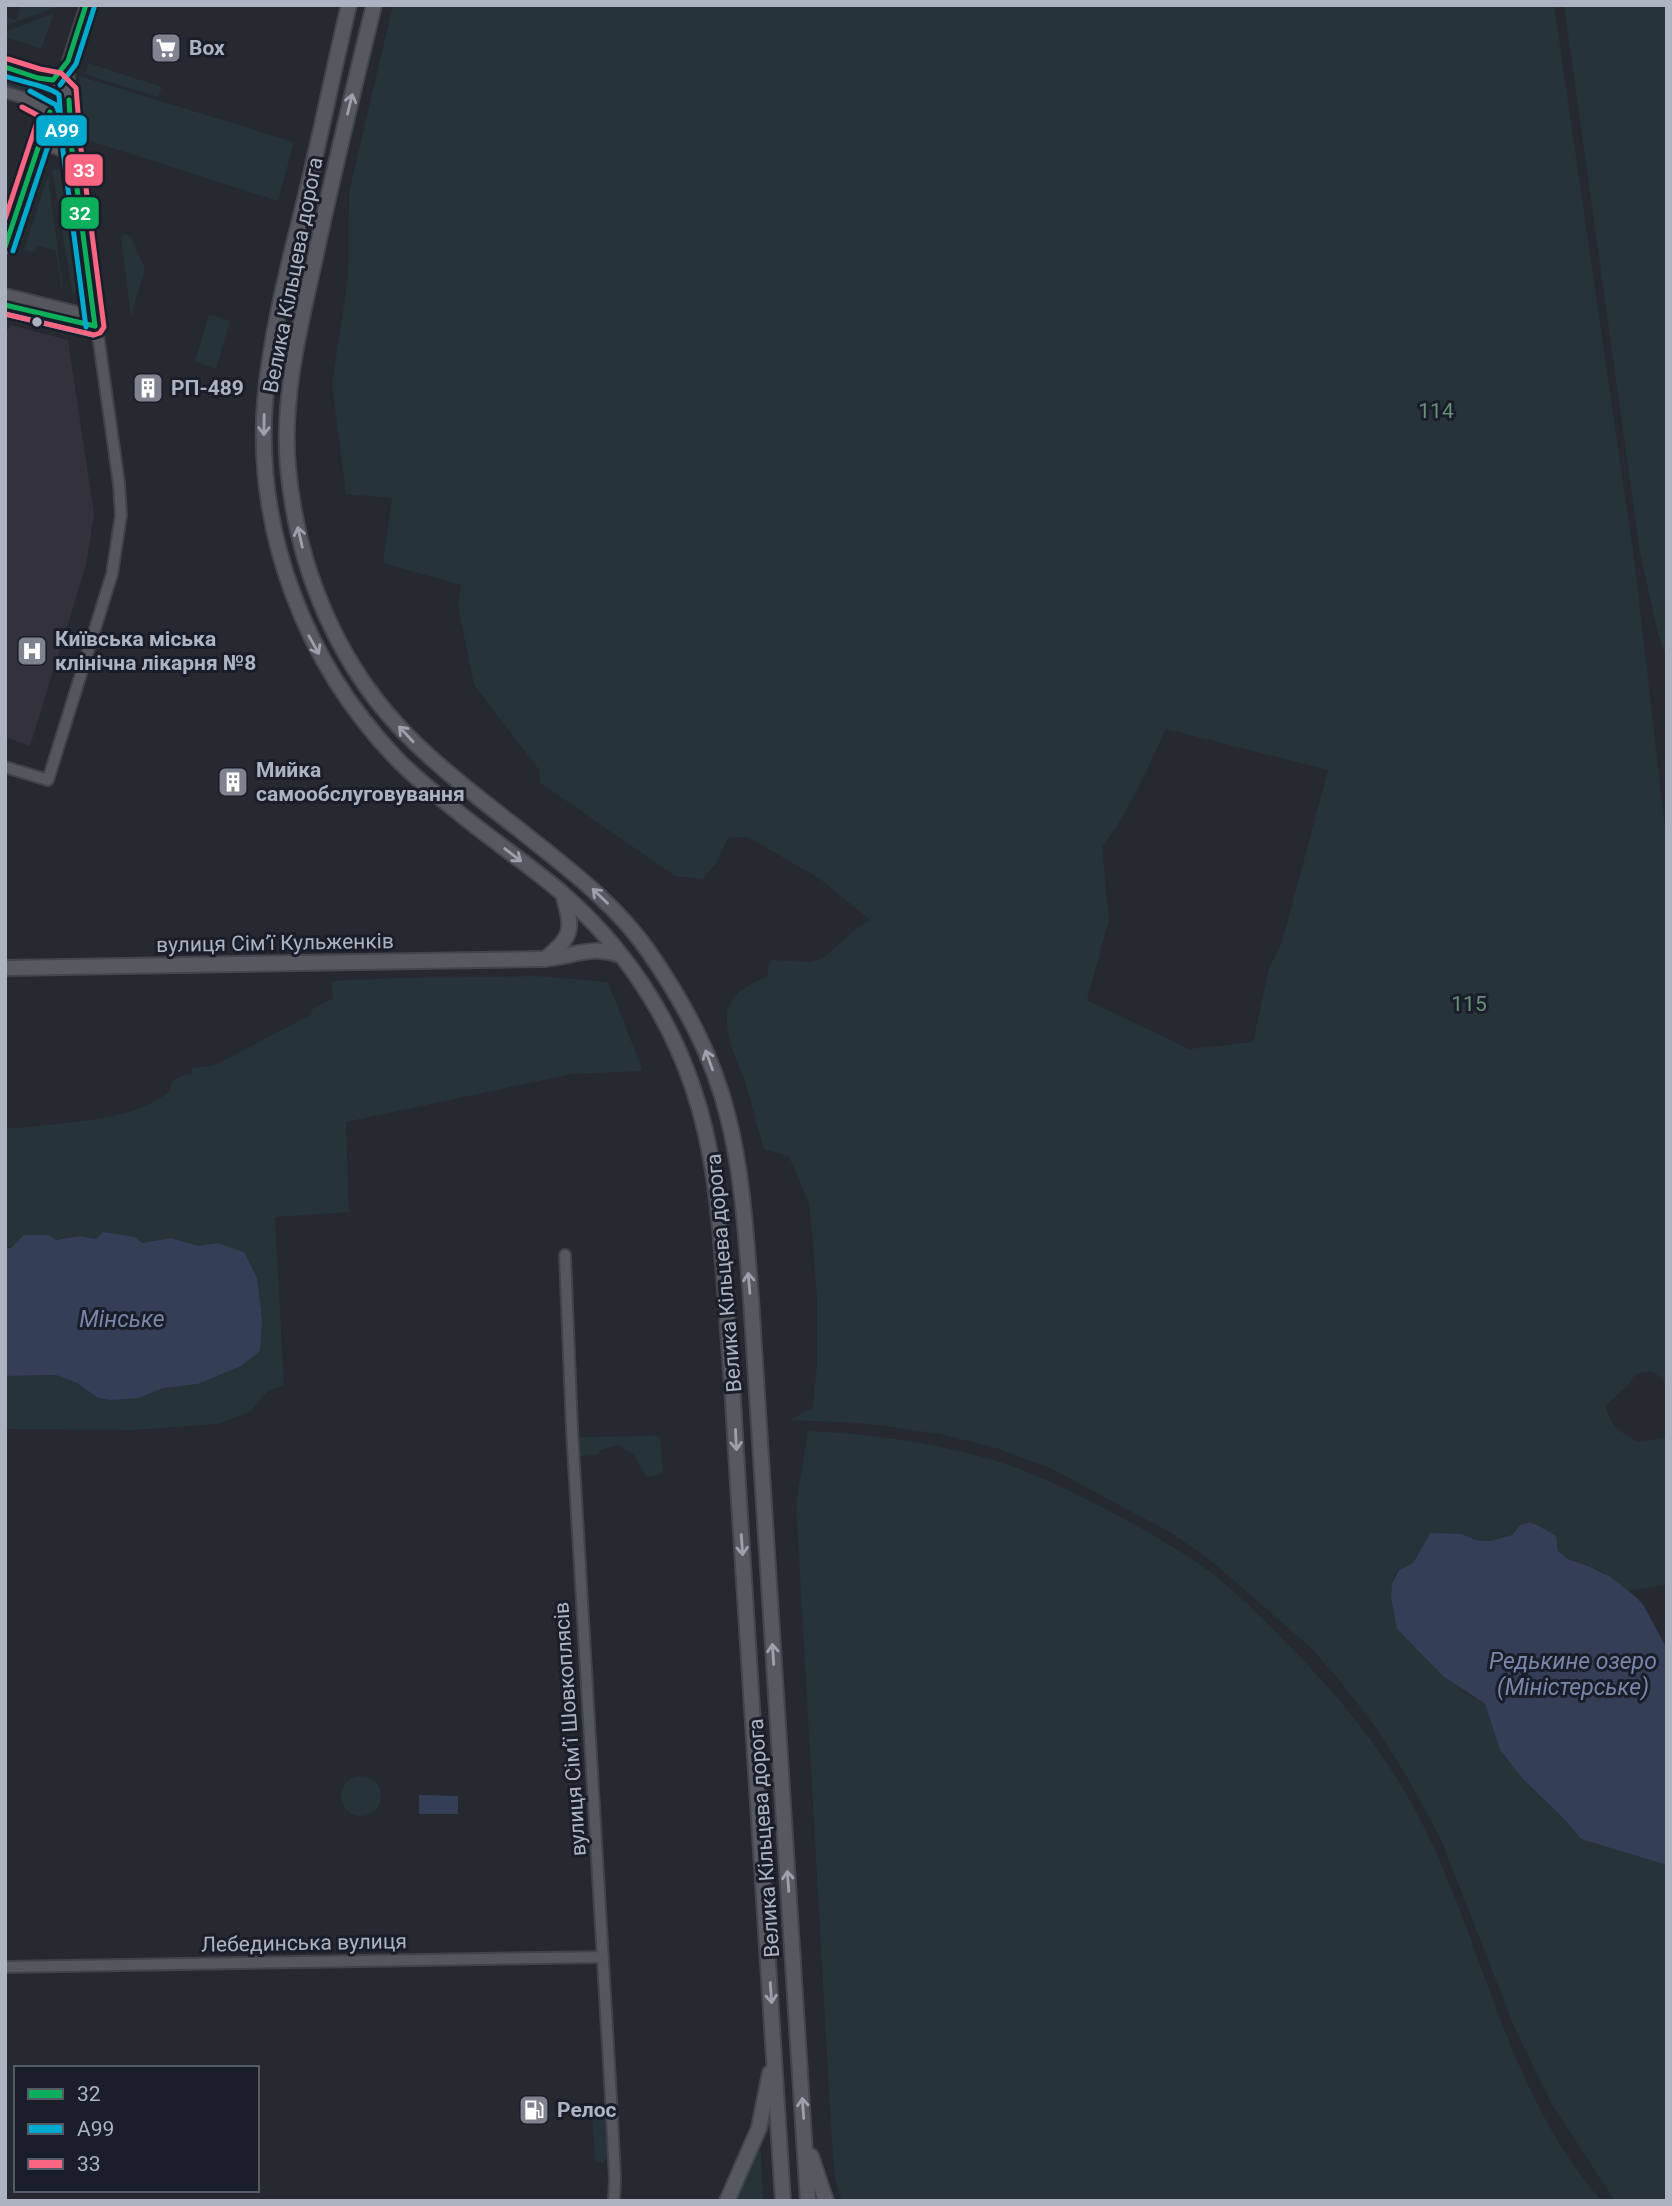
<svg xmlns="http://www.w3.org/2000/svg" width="1672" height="2206" font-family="Roboto,sans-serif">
<rect width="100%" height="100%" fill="#262930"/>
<polygon fill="#33313c" points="10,325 68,340 94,514 86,565 30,746 5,737 5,335"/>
<g fill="#263338" fill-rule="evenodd">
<polygon points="21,5 56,5 59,6 5,26 5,16 16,20"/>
<path d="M393 5H1554L1635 565 1667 846V1388C1664 1376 1648 1366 1636 1375 1631 1378 1634 1378 1630 1383 1622 1392 1613 1397 1606 1407 1609 1425 1623 1434 1638 1442L1667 1437V1585L1627 1591C1620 1586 1616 1580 1609 1576 1593 1565 1573 1564 1558 1551 1558 1534 1544 1527 1529 1522L1520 1525 1512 1535 1490 1541 1476 1540 1462 1534 1428 1536 1413 1563 1399 1570 1394 1577 1391 1598 1397 1629 1466 1693 1485 1704 1500 1750 1522 1778 1566 1821 1581 1839 1667 1865V2201H1615L1551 2103 1515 2029 1442 1842 1410 1782 1377 1729 1339 1680 1312 1649 1209 1559 1173 1534 1050 1468 996 1448 940 1434 862 1423 789 1420 813 1408 817 1364V1300L813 1243 809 1203 789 1157 764 1149C757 1127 752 1104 745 1082 737 1061 725 1037 727 1014 728 994 752 983 768 976L767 966 772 960 810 962 822 959 857 928 870 920 820 879 748 837 728 838 717 863 702 879 675 876 539 782 540 771 474 685 458 606 461 585 383 563 392 498 346 494 332 384 348 278 349 192ZM1166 729 1328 770 1282 942 1269 968 1253 1042 1189 1049 1087 1000 1109 920 1102 847C1130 811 1147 770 1166 729Z"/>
<polygon points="1564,5 1667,5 1667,660 1658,634 1640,553"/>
<polygon points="54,13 41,49 5,37 5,32"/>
<polygon points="88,63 162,87 158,97 90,76 86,72"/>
<polygon points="5,73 34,83 30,98 5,90"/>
<polygon points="79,76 294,142 278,201 87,140"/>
<polygon points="52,169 60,170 77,286 73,297"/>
<polygon points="40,170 44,172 19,247 14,241"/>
<polygon points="48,176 65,302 55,250 38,246 34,253 24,250"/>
<polygon points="125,234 131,236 145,269 131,317 121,237"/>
<polygon points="209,314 230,321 216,369 195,362"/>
<path d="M536 976 608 982 643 1071 572 1074 346 1122 349 1212 275 1217 284 1385 268 1391 250 1412 218 1424 132 1430 5 1429V1376L56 1375 77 1383 98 1398H139L164 1388 198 1384 241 1366 257 1278 244 1253 217 1243 198 1246 171 1238 142 1243 97 1239 79 1236 5 1248V1129C50 1124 141 1122 171 1089V1082L183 1075 192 1074V1068L213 1066 312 1014 311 1010 333 998 331 981 398 978Z"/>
<path d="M808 1431C870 1434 931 1442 990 1459 1021 1468 1050 1481 1078 1495 1121 1516 1163 1539 1202 1566 1228 1584 1250 1607 1273 1629 1340 1696 1395 1761 1434 1848 1488 1966 1514 2102 1602 2201H842L835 2180 831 2126 796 1504Z"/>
<polygon points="660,1436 663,1474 646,1477 634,1455 619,1445 601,1450 598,1455 580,1456 580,1437"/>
<circle cx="361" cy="1796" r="20"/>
<polygon points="599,2108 606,2113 609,2157 602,2163 598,2162 595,2158 592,2114 595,2109"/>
<polygon points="758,2150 761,2151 763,2201 735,2201"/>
</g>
<g fill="#353e57">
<polygon points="103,1232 135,1237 142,1243 171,1238 198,1246 217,1243 244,1252 257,1278 262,1320 260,1351 241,1366 198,1384 164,1388 139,1398 111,1400 98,1398 77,1383 56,1375 5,1376 5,1248 11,1248 24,1235 48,1235 56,1240 79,1236 96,1239"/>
<polygon points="1529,1522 1539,1526 1556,1536 1558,1551 1568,1559 1588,1566 1611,1577 1637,1598 1644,1606 1667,1649 1667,1865 1581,1839 1566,1821 1522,1778 1500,1750 1485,1704 1443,1676 1397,1629 1391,1598 1392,1584 1399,1570 1413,1563 1430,1533 1462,1534 1476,1540 1490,1541 1512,1535 1520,1525"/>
<polygon points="419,1795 458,1796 458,1814 419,1814"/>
</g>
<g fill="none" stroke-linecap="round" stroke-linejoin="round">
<g stroke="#424349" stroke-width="14">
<g id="minor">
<polyline points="5,67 38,78 58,81 68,91"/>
<polyline points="5,92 31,100 50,112 64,108 69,100"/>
<path d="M41 106C34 94 39 82 53 80"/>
<polyline points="50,112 70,147"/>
<path d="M36 156C50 141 61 148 73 162"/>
<polyline points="5,248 50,112"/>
<polyline points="5,294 94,316"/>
<polyline points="5,305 95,326"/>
<polyline points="5,767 48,780 112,574 121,515 119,484 72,150 68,61 86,5"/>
<polyline points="565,1255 572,1430 611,2098 615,2178 614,2201"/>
<polyline points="5,1967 603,1957"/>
</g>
</g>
<g stroke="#42464d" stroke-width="18">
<g id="major">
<path d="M349 5C334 67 322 129 307 191 290 260 271 330 265 401 255 532 305 663 396 758 415 778 437 795 459 813 492 840 529 865 562 893 622 945 668 1013 693 1088 714 1149 719 1212 724 1275 730 1350 735 1425 739 1501 754 1734 769 1967 783 2201"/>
<path d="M374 5C353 91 332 177 314 263 299 330 282 398 288 467 297 569 339 670 414 742 447 774 484 802 521 831 567 868 615 903 649 952 684 1003 713 1056 728 1117 743 1176 746 1238 751 1299L808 2201"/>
<path d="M545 959C571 938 574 930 564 898"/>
<path d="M5 968 541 959C572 958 590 944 620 955"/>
<polyline points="811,2156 826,2201"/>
<polyline points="727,2201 759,2128 770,2073"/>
</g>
</g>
<use href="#minor" stroke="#55575e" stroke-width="10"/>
<use href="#major" stroke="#575960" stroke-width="14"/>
<g stroke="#1a1e2a" stroke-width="10">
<g id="bus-1">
<polyline points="5,67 38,78 53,80 68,61 86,5"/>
<polyline points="69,100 72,150 95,326"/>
<polyline points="5,247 50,112"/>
<polyline points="5,305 95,326"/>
</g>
</g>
<g stroke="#1a1e2a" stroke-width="10">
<g id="bus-2">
<path d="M5 76C18 81 52 87 59 95L63 151 86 327"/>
<polyline points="60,85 76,64 94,8"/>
<polyline points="13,251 59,113 56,105 30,91"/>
<polyline points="5,314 93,335"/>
</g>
</g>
<g stroke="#1a1e2a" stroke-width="10">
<g id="bus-3">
<polyline points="5,219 39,116 22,107"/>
<polyline points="5,314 94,335 100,333 104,327 81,149 76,88 61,73 40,69 8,59"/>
</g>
</g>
<use href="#bus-1" stroke="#0daf5c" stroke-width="5"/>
<use href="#bus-2" stroke="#00a9ce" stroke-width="5"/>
<use href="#bus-3" stroke="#fa6682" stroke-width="5"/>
</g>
<defs><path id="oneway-shaft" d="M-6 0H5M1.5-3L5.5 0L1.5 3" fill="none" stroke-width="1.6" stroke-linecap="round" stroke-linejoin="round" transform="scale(1.75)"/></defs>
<g stroke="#9da1ae">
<use href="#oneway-shaft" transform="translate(350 104) rotate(-76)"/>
<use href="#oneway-shaft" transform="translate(264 425) rotate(91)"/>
<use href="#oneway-shaft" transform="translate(300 537) rotate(-103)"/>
<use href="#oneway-shaft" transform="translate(314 645) rotate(61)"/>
<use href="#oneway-shaft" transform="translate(406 734) rotate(-133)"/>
<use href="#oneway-shaft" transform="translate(513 855) rotate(38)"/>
<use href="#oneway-shaft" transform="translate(600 896) rotate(-136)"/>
<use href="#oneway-shaft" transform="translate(709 1060) rotate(-110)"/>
<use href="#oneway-shaft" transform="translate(749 1283) rotate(-95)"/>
<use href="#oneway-shaft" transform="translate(736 1440) rotate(87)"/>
<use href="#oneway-shaft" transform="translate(742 1545) rotate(86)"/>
<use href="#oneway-shaft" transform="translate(773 1654) rotate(-94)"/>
<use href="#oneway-shaft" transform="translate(788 1881) rotate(-94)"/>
<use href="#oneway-shaft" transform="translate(771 1993) rotate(86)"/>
<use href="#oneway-shaft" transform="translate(803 2108) rotate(-94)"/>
</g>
<defs>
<g id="supermarket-square" transform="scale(1.575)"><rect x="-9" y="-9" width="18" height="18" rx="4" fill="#7e838f" stroke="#1a1e2a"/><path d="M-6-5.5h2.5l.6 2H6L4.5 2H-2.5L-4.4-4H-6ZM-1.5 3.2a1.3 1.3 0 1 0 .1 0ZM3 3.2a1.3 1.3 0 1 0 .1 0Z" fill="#fff"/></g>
<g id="building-square" transform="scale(1.575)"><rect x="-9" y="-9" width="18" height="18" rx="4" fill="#7e838f" stroke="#1a1e2a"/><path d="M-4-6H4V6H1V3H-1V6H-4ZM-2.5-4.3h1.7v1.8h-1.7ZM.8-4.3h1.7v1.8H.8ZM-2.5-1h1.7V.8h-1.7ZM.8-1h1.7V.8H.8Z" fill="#fff"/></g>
<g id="hospital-square" transform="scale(1.575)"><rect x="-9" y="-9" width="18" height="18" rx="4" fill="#7e838f" stroke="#1a1e2a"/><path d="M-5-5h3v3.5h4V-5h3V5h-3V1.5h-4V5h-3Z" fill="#fff"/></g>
<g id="fuel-square" transform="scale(1.575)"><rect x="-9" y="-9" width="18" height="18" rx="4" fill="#7e838f" stroke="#1a1e2a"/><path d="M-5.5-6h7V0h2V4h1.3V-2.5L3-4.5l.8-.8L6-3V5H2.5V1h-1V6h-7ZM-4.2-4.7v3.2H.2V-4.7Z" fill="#fff"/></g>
</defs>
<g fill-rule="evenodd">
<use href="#supermarket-square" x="166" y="48"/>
<use href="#building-square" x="148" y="388"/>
<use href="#hospital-square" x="32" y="651"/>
<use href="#building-square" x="233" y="782"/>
<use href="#fuel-square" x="534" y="2110"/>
</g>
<circle fill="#aeb3c2" stroke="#1a1e2a" stroke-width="2.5" cx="37" cy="322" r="6"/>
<g text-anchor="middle" stroke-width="6" stroke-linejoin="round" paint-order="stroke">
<g font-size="21" font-weight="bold" fill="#aeb3c2" stroke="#1a1e2a" text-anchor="start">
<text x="189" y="55">Box</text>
<text x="171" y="395">РП-489</text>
<text x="55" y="646">Київська міська<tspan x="55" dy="24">клінічна лікарня №8</tspan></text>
<text x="256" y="777">Мийка<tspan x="256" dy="24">самообслуговування</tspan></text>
<text x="557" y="2117">Релос</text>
</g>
<g font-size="21" fill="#aeb3c2" stroke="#1a1e2a">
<text transform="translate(293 275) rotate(-79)" y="7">Велика Кільцева дорога</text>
<text transform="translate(275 943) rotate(-1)" y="7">вулиця Сімʼї Кульженків</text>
<text transform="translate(724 1273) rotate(-95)" y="7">Велика Кільцева дорога</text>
<text transform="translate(570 1729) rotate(-94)" y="7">вулиця Сімʼї Шовкоплясів</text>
<text transform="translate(764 1838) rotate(-94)" y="7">Велика Кільцева дорога</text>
<text transform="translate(304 1943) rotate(-1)" y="7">Лебединська вулиця</text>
</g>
<g font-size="21" fill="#689077" stroke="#1a1e2a">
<text x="1436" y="418">114</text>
<text x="1469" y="1011">115</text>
</g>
<g font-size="23" font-style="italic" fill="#7986a9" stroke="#1a1e2a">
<text x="122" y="1327">Мінське</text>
<text x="1573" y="1669">Редькине озеро<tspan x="1573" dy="26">(Міністерське)</tspan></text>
</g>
</g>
<g stroke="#1a1e2a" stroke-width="2.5">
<rect x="35" y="114" width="53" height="33" rx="7" fill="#00a9ce"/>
<rect x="64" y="153" width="40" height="34" rx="7" fill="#fa6682"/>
<rect x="60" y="196" width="40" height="34" rx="7" fill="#0daf5c"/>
</g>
<g font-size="19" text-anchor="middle" font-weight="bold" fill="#fff">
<text x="62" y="137">А99</text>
<text x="84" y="177">33</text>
<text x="80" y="220">32</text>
</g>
<rect width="1672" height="2206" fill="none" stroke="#aeb3c2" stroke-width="14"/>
<rect x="14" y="2066" width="245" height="126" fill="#1a1e2a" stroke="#555a67" stroke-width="2"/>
<rect x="28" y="2089" width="35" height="10" fill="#0daf5c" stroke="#555a67" stroke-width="2"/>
<text x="77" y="2101" font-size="21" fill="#aeb3c2">32</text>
<rect x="28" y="2124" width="35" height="10" fill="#00a9ce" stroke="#555a67" stroke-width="2"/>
<text x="77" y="2136" font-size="21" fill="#aeb3c2">А99</text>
<rect x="28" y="2159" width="35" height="10" fill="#fa6682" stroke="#555a67" stroke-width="2"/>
<text x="77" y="2171" font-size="21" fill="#aeb3c2">33</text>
</svg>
